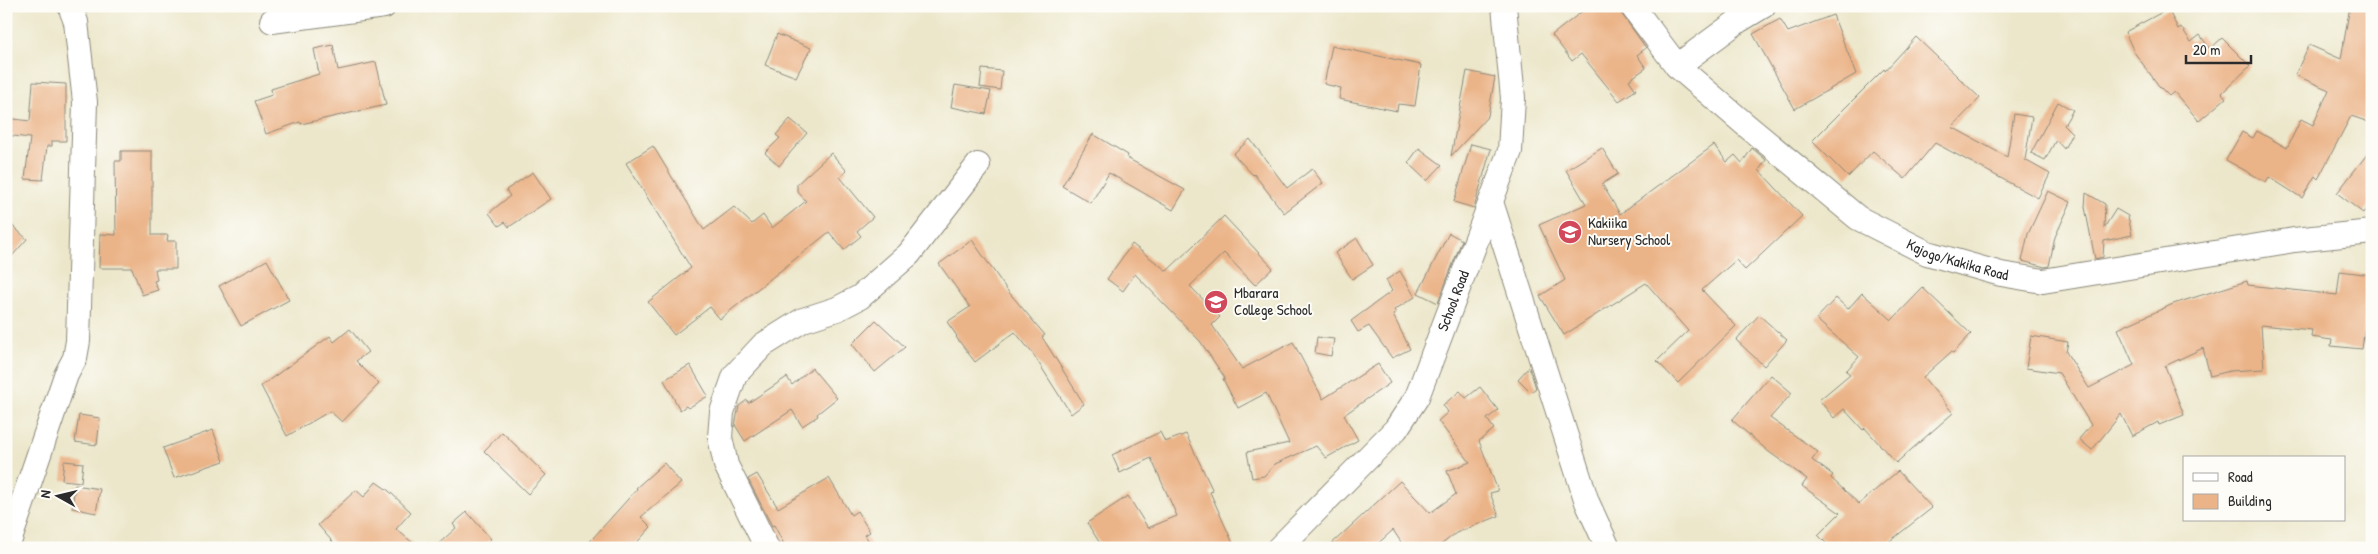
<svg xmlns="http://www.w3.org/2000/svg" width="2378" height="554" font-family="'Patrick Hand',sans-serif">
<rect width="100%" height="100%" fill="#fdfcf7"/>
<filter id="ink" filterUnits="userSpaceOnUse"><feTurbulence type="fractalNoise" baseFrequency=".02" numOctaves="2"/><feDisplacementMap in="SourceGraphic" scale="10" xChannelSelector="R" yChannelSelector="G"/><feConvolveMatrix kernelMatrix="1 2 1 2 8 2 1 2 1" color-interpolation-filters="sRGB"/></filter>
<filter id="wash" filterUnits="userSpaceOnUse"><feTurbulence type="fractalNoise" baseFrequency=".0096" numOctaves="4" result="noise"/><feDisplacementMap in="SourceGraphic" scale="20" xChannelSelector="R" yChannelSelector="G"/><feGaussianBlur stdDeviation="1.12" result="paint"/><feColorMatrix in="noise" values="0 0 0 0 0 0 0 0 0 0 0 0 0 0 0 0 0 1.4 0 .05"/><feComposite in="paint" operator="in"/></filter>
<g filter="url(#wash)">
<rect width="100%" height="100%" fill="#ece7cb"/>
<g id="blocks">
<g fill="#ebb488">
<polygon points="1589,6 1616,6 1646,48 1637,55 1646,68 1629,80 1636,90 1619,101 1581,54 1572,61 1552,35"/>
<polygon points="2350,6 2372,6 2372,123 2351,116 2318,179 2315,176 2302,198 2269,177 2266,182 2226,160 2242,132 2253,138 2257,131 2287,148 2301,119 2313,125 2329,90 2295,75 2309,45 2341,59"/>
<polygon points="2168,9 2178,29 2181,27 2191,42 2200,35 2210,49 2222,38 2250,66 2222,93 2226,98 2199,121 2174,92 2169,96 2159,86 2134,52 2125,32"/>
<polygon points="1833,15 1856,74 1795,109 1753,34 1780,19 1788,32"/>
<polygon points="777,34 811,48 796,77 765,65"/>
<polygon points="1916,37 1980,98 1952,127 2007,157 2014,114 2032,117 2025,160 2050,174 2038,198 1935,143 1905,179 1873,151 1848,177 1812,141 1884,69 1885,71"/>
<polygon points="333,45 338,70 376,62 386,105 301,124 300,122 266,134 254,101 272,95 271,89 319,74 314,49"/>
<polygon points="1332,46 1421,65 1415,106 1398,104 1397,111 1339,99 1341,88 1324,84"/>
<polygon points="982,69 1002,71 1000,90 980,87"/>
<polygon points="1467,71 1495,77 1488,116 1451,156"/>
<polygon points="33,82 66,84 66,141 52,141 52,146 47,146 43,180 25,179 30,138 6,135 6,118 30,121"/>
<polygon points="955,85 991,91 986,114 951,107"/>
<polygon points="2058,102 2073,110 2064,125 2072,133 2064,149 2056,140 2045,160 2031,153"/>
<polygon points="790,119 807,133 779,166 765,153 780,138 776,135"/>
<polygon points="1093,134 1128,155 1127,158 1185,190 1173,210 1109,173 1091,203 1062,186"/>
<polygon points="1250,139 1287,188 1312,169 1323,183 1284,213 1254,174 1253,175 1233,154"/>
<polygon points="1471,144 1491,149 1474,208 1454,202"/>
<polygon points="1714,145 1727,162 1735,155 1742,163 1752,148 1766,160 1759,170 1802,216 1745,270 1736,260 1702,290 1736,326 1678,383 1657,361 1688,331 1646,283 1564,335 1540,296 1565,280 1539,225 1586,204 1566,170 1602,148 1618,174 1602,184 1620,214"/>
<polygon points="653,146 704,230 734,207 752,224 763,215 772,228 806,201 797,191 797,184 831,153 847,171 840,177 873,217 857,231 861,236 844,250 829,232 720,319 710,307 674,335 648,302 691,268 626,163"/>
<polygon points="1419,148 1442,165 1427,181 1408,163"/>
<polygon points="2372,148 2372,201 2363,213 2337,193"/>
<polygon points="121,151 152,151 152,235 168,235 167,241 176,241 176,269 155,269 157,280 154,281 158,290 142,295 132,268 99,268 100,234 116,235 115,161 121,161"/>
<polygon points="533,172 551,199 509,227 505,222 499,226 489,213 510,196 506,190"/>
<polygon points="2048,191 2071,202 2055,237 2049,266 2045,267 2022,261 2028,234"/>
<polygon points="2086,193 2105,204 2104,228 2116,209 2128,216 2132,235 2104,241 2103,257 2095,259 2085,207"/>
<polygon points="1224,216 1273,268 1255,285 1224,253 1190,286 1220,317 1212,325 1242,369 1293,342 1323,399 1378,364 1390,383 1344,415 1358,440 1326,458 1316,446 1275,464 1264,476 1252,478 1247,452 1289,443 1266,393 1238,408 1223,379 1225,378 1200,341 1135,274 1123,291 1107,279 1132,244 1167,271"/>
<polygon points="6,220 27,239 6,263"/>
<polygon points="1449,233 1462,240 1438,303 1418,293"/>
<polygon points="1357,238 1373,265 1352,279 1335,253"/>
<polygon points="972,240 1007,290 1045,335 1042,337 1084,404 1071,414 1033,354 1015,332 975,362 956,337 957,336 947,322 970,307 939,264"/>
<polygon points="267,260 289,300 241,326 219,286"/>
<polygon points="1400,271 1415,297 1394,310 1396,313 1393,315 1410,349 1392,358 1369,326 1358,332 1351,321 1392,291 1386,280"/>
<polygon points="2340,271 2372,275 2372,301 2368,301 2362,349 2331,346 2332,340 2311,337 2312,330 2261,325 2264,369 2230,371 2210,376 2203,348 2165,366 2184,415 2159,425 2158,422 2132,436 2121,414 2092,450 2079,439 2091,425 2059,373 2026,368 2031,336 2068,342 2066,352 2089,388 2134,365 2118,329 2173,304 2247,281 2248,285 2337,295"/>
<polygon points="1923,288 1971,334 1953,353 1951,352 1923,377 1953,413 1896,463 1865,428 1863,430 1844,409 1834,418 1819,400 1850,374 1846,371 1859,357 1816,319 1836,298 1848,309 1862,293 1892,320"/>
<polygon points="1759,315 1787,340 1764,366 1736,340"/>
<polygon points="876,320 905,347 875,372 852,344"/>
<polygon points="350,329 368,352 356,361 379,384 342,422 330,411 287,436 261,386 330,336 334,342"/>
<polygon points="1317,337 1334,339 1331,356 1315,353"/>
<polygon points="690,365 708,396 688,408 686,406 680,410 664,380"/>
<polygon points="1529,367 1536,388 1531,392 1518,379"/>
<polygon points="812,368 837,398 817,414 818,416 802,426 792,410 745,441 735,425 739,406 747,400 748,403 787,377 792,385"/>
<polygon points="1771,375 1792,393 1770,418 1818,452 1812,460 1833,475 1831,478 1859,504 1898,471 1932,508 1881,548 1831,548 1818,535 1840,513 1802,486 1807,479 1769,452 1732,420"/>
<polygon points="1480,387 1498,410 1487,419 1494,429 1479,441 1498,491 1490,493 1499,516 1456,533 1437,548 1405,548 1393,530 1373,548 1327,548 1400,481 1430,513 1456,494 1447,471 1470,462 1438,421 1448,412 1443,405 1460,391 1466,398"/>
<polygon points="79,415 100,418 97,445 75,442"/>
<polygon points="213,430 224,461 174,478 163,448"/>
<polygon points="502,432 546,475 528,494 484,451"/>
<polygon points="1160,432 1165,442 1186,434 1213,491 1210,492 1235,548 1103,548 1087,523 1128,496 1148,528 1177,516 1151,458 1120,473 1112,455"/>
<polygon points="64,461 83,463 81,482 62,480"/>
<polygon points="664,463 681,483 641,517 651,527 632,548 584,548 637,489 636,488"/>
<polygon points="757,474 778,508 829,478 851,515 857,511 870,532 865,535 873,548 786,548 774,525 772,526 748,479"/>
<polygon points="376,482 389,491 411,512 396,529 419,548 338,548 318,525 356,490 364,497"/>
<polygon points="75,485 100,489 96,513 72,508"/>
<polygon points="467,512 491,539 481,548 434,548 456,528 453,524"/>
</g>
</g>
</g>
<g filter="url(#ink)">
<use href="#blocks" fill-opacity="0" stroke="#8c897b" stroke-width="1"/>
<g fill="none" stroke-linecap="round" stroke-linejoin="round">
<g stroke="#8c897b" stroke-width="26">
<g id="minor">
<path id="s1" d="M1632 6 1677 66 1747 126 1858 218 1927 253 2001 274 2043 281 2294 240 2372 232"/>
<polyline points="272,21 384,6"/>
<polyline points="1677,66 1738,21 1763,6"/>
<polyline points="1491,202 1587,502 1608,548"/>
<polyline points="7,548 66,375 75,358 78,341 85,102 76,22 70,6"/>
<polyline points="767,548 726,465 720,437 722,412 735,375 763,345 803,320 837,309 860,297 909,254 978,165"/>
<path id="s2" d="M1279 548 1396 429 1417 397 1510 151 1513 98 1504 6"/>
</g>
</g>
<use href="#minor" stroke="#fff" stroke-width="24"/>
</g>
</g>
<defs>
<g id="school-disc" transform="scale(1.25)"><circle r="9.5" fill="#d1495b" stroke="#fdfcf7"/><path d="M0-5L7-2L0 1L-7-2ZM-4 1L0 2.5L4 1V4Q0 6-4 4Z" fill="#fff"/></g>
</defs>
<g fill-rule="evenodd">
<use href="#school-disc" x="1570" y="232"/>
<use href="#school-disc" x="1216" y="302"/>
</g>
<g text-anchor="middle" stroke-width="4" stroke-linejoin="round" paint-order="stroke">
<g font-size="15" fill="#2b2b2b" stroke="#fdfcf7" text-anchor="start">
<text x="1588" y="228">Kakiika<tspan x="1588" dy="17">Nursery School</tspan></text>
<text x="1234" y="298">Mbarara<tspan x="1234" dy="17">College School</tspan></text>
</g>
<g font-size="15" fill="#2b2b2b" stroke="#fdfcf7">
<text dy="5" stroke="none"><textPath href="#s1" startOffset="420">Kajogo/Kakika Road</textPath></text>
<text dy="5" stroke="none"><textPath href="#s2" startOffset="308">School Road</textPath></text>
</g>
</g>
<rect width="2378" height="554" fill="none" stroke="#fdfcf7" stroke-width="25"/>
<rect x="2183" y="456" width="162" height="65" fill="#fdfcf7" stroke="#a9a8a5"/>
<rect x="2193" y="473" width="25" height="8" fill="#ffffff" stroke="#a9a8a5"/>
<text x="2228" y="482" font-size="15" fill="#2b2b2b">Road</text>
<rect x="2193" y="494" width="25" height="15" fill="#ebb488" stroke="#a9a8a5"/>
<text x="2228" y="506" font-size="15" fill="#2b2b2b">Building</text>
<g transform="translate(58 496) rotate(278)" stroke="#fdfcf7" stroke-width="4" paint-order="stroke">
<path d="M0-4L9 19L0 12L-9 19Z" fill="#2b2b2b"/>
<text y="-8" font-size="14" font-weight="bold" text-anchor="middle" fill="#2b2b2b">N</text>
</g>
<path d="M2186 55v8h65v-8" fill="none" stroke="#2b2b2b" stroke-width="2.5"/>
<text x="2193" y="55" font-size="15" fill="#2b2b2b" stroke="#fdfcf7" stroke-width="4" paint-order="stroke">20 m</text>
</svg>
